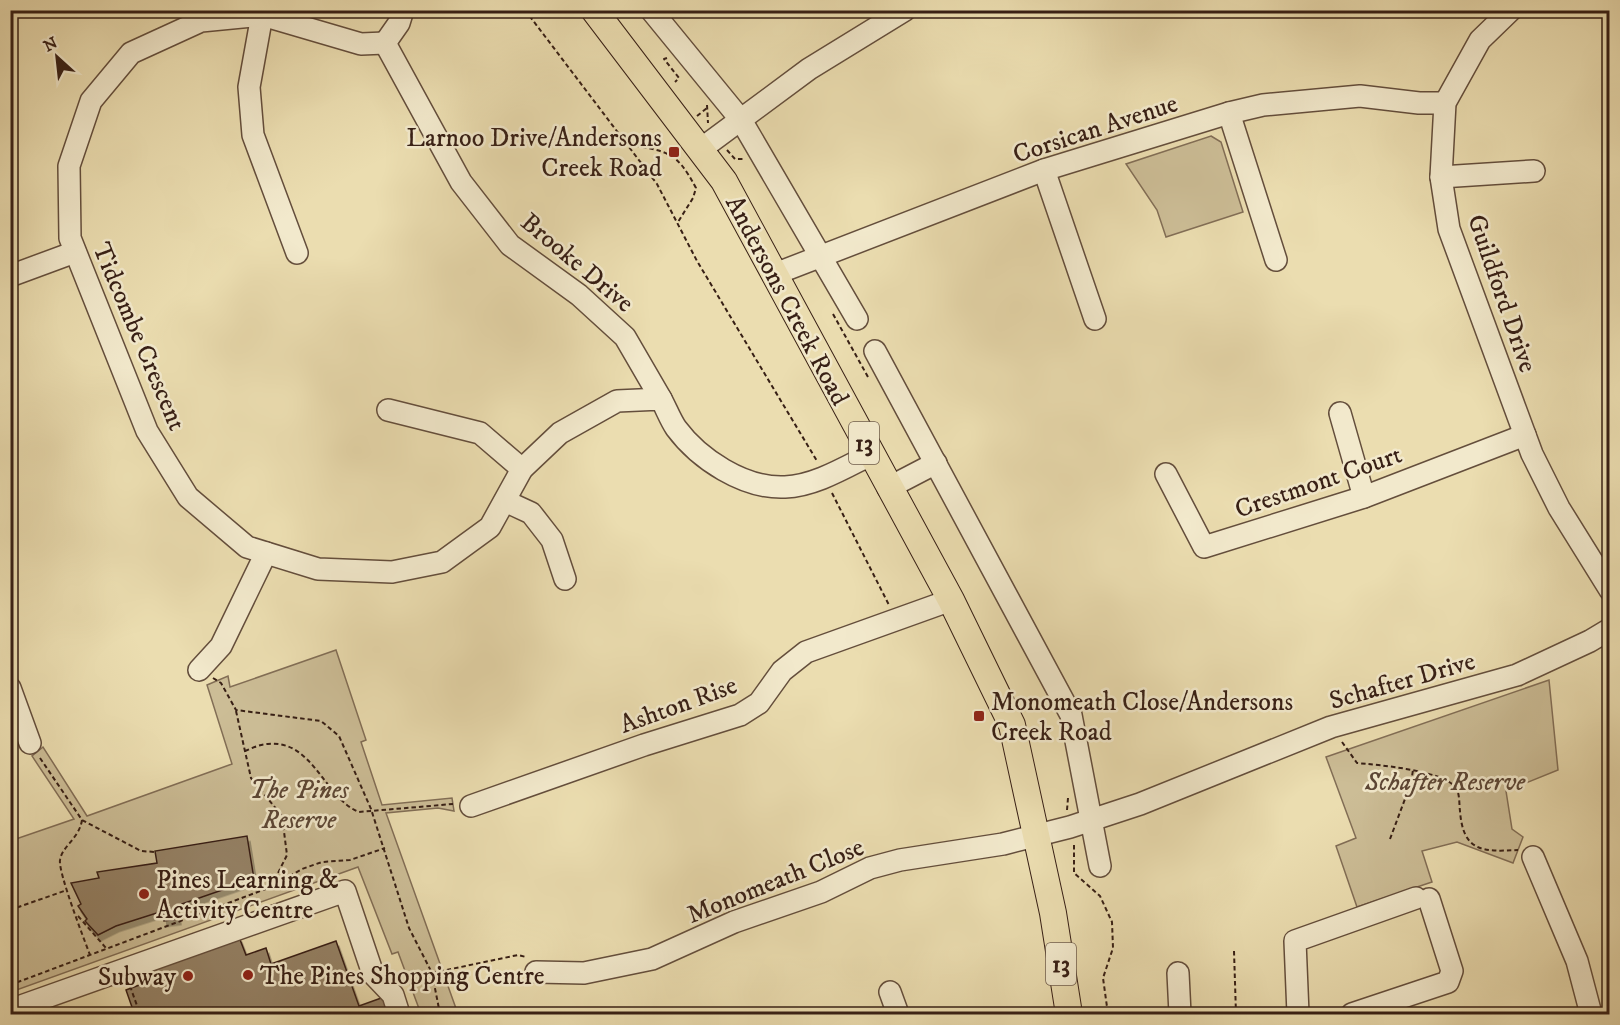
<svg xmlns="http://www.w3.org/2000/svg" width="1620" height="1025" font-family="'IM FELL DW Pica',serif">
<defs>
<filter id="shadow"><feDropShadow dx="3" dy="5.5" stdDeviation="0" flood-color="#0004"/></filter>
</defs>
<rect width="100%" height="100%" fill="#ebddb0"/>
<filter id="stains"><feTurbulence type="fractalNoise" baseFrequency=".00333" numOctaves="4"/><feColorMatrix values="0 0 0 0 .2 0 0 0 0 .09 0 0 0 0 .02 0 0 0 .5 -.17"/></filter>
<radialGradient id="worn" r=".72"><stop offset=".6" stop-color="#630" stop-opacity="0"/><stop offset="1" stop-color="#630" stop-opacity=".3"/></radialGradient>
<g fill="#ccbd96" stroke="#826e56" stroke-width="1.5">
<polygon points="1211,136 1221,142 1243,212 1166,237 1157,210 1126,164"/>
<polygon points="336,650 366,740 361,742 382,805 452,798 454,811 438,808 386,813 458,1014 421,1014 398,952 392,954 358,867 11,992 10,841 74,819 32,756 43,747 87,816 232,764 207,685 228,676 230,687"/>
<polygon points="1549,680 1558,770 1506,791 1512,829 1523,837 1513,863 1457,842 1422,851 1432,882 1357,907 1336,846 1356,838 1326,757"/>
</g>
<g fill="#958266" stroke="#371f15" stroke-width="1.5" filter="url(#shadow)">
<polygon points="247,836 254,879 176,906 178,919 164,921 163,911 116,926 98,935 85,921 87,919 78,906 81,904 71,883 99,878 97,872 157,863 155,851"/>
<polygon points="239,937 246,955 266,948 271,964 336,941 359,1006 384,997 390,1014 143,1014 142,1009 133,1010 126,990 150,981 145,970"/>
</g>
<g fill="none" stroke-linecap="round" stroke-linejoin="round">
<g stroke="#644e3c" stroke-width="24">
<g id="minor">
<polyline points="651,10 741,120 857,319"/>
<polyline points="1511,10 1480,40 1445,103 1441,177 1449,229 1532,454 1559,508 1610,590"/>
<polyline points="262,15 249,87 253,135 297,253"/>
<path d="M385 43 361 44 262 15 201 21 131 53 91 101 69 166 70 238 147 431 188 497 247 547 318 569 392 572 442 562 490 527 522 469 560 433 617 401 661 399C666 408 670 419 676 428 699 459 744 489 785 487 814 486 844 468 870 455"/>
<polyline points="385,43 461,182 510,245 579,295 625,337 661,399"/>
<polyline points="385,43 399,23 403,10"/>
<polyline points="1229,113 1276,260"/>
<polyline points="701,149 809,69 905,10"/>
<polyline points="1044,170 1095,319"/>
<polyline points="1441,177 1534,171"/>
<polyline points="775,274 1044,170 1229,113 1263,105 1360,96 1419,103 1445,103"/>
<polyline points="10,276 75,252"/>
<polyline points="875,351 1071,715 1100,866"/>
<polyline points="388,410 480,433 522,469"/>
<polyline points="1340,413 1364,497"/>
<polyline points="1166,474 1204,547 1364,497 1525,435"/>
<polyline points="888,488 936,463"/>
<polyline points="505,501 531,513 552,540 565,579"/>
<polyline points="199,670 221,646 266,553"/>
<polyline points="10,688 30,743"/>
<polyline points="471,806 644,745 740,715 759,703 782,671 806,652 951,600"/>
<polyline points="1533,857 1577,961 1591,1014"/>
<polyline points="536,972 584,973 652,959 734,922 821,892 870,868 900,860 1003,844 1070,827 1140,804 1331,727 1517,675 1590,641 1610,629"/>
<polyline points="1178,973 1180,1014"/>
<polyline points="890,992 898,1014"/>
<polyline points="10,1010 345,891 373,974 393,995 399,1014"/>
<polyline points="1298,1014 1295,941 1416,898"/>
<polyline points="1352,1014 1448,982 1452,971 1429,899"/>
</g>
</g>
<g stroke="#371f15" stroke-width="28">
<polyline id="major" points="594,10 724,181 951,600 1012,725 1053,913 1069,1014"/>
</g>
<g stroke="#371f15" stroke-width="2" stroke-dasharray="4.5 3" stroke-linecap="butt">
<polyline points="525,10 657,184 697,261 817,461"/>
<polyline points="667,58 664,59 679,78 675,82"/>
<polyline points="707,105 708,123"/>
<polyline points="697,116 707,108"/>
<path d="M627 144C667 152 676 150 696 188L693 198 678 222"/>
<polyline points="727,150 735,159 744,159"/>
<polyline points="833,314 868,377"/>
<polyline points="832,493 889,605"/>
<polyline points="213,678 221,683 236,710 321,721 339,736 371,809 409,928 432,973 440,1014"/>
<polyline points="236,711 251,778 282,816 287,855 271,887"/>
<path d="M1342 742 1357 763C1378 765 1443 770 1456 788 1460 794 1459 804 1460 811 1463 852 1483 852 1518 850"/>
<path d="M245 751C252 748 261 744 268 744 313 739 325 799 359 812L453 804"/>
<polyline points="40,758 82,820 141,851 155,852"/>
<polyline points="1067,810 1068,798"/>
<path d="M82 820C79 839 62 846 60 860 58 872 84 939 90 955"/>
<polyline points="1390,839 1411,783 1413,770"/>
<polyline points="1074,845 1074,873 1100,896 1112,922 1113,948 1103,978 1108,1014"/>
<polyline points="10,910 67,890"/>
<polyline points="78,916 106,948"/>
<polyline points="1234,951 1236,1014"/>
<polyline points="432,973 518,955 526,957"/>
<polyline points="10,985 271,887 302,869 322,862 350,860 385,848"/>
<polyline points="130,986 140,1014"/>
<polyline points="148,1014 153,1014"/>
</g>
<use href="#minor" stroke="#f2e9cc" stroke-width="21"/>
<use href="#major" stroke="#ebddb0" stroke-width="26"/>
</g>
<g fill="#8f2418" stroke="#f2e9cc" stroke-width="2">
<rect x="668" y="146" width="12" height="12" rx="3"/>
<rect x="973" y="710" width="12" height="12" rx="3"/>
<circle cx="144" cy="894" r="6"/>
<circle cx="248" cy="975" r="6"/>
<circle cx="188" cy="976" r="6"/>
</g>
<g text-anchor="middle" stroke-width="5" stroke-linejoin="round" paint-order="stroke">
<g fill="#f2e9cc" stroke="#6f5c4c" stroke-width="1.5">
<rect x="849" y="422" width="30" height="42" rx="4.5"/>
<rect x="1046" y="943" width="30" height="42" rx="4.5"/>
</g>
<g font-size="24" font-weight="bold" fill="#371f15">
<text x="864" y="451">13</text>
<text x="1061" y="972">13</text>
</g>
<g font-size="26" fill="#371f15" stroke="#f2e9cc">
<text transform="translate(1095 128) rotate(-18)" y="9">Corsican Avenue</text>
<text transform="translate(578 262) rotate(40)" y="9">Brooke Drive</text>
<text transform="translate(1503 293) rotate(71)" y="9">Guildford Drive</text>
<text transform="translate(788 300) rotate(62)" y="9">Andersons Creek Road</text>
<text transform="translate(140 336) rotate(67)" y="9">Tidcombe Crescent</text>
<text transform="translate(1318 481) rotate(-19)" y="9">Crestmont Court</text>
<text transform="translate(1402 680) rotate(-16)" y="9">Schafter Drive</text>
<text transform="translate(678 704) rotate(-20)" y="9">Ashton Rise</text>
<text transform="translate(775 880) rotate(-22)" y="9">Monomeath Close</text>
</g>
<g font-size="26" fill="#371f15" stroke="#f2e9cc" text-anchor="start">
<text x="662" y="146" text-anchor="end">Larnoo Drive/Andersons<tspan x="662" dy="30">Creek Road</tspan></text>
<text x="991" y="710">Monomeath Close/Andersons<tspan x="991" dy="30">Creek Road</tspan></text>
<text x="156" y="888">Pines Learning &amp;<tspan x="156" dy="30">Activity Centre</tspan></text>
<text x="260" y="984">The Pines Shopping Centre</text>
<text x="176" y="985" text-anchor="end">Subway</text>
</g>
<g font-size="26" font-style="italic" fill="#5c4635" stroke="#f2e9cc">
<text x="1445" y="790">Schafter Reserve</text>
<text x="299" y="798">The Pines<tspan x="299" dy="30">Reserve</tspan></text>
</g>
</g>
<rect width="1620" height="1025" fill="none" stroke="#ebddb0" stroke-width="36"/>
<rect x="12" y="12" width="1596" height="1001" fill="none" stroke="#371f15" stroke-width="3"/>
<rect x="18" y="18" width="1584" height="989" fill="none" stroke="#371f15" stroke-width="1.5"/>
<g transform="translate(57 57) rotate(333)" stroke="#f2e9cc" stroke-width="4.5" paint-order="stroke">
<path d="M0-4.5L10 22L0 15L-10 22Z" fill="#371f15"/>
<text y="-9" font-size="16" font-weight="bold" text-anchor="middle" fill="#371f15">N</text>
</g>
<rect width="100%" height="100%" filter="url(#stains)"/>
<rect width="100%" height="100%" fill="url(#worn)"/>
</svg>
